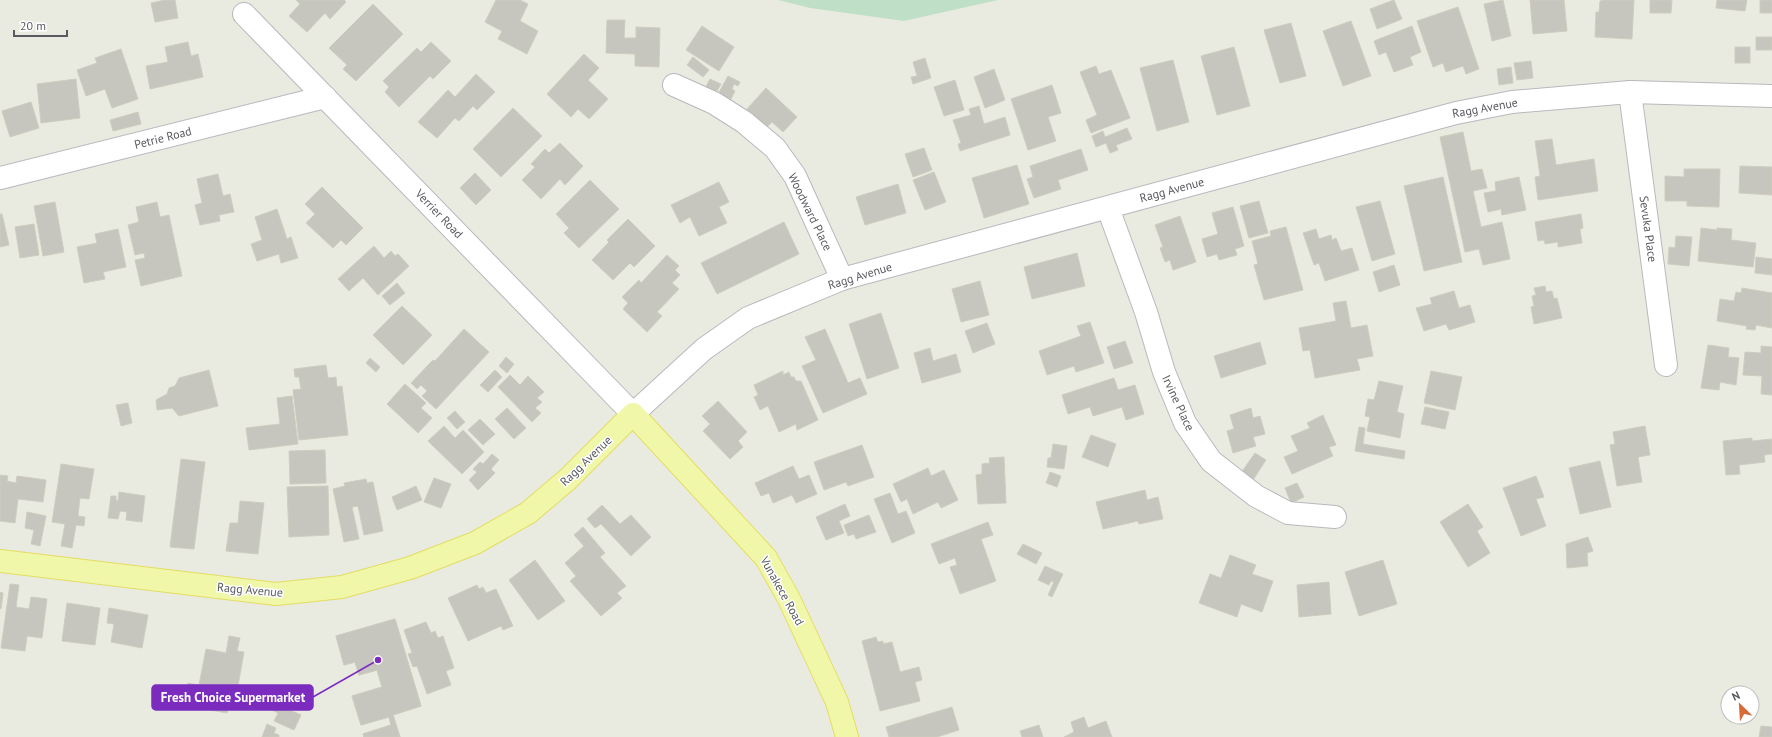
<svg xmlns="http://www.w3.org/2000/svg" width="1772" height="737" font-family="'PT Sans',sans-serif">
<rect width="100%" height="100%" fill="#eaebe0"/>
<polygon fill="#bfe0c7" points="778,0 998,0 904,21 810,8"/>
<g fill="#c6c5be" stroke="#cecdbf" fill-rule="evenodd">
<polygon points="165,0 175,0 178,18 155,22 151,3"/>
<polygon points="296,0 344,0 346,2 330,19 325,13 307,32 289,16 300,4"/>
<polygon points="496,0 520,0 528,4 520,21 538,31 527,54 498,39 502,31 485,22"/>
<polygon points="1394,0 1402,19 1377,29 1370,9"/>
<polygon points="1503,0 1511,36 1492,41 1484,4"/>
<polygon points="1530,0 1564,0 1567,31 1533,34"/>
<polygon points="1604,0 1634,0 1632,39 1595,37 1596,12 1599,12 1600,1"/>
<polygon points="1650,0 1672,0 1671,13 1650,13"/>
<polygon points="1717,0 1747,0 1745,11 1716,8"/>
<rect x="1760" y="0" width="12" height="13"/>
<polygon points="373,4 403,34 356,81 343,69 347,65 329,48"/>
<polygon points="1458,7 1479,69 1466,74 1463,66 1446,72 1443,63 1433,67 1417,21"/>
<polygon points="607,20 625,20 624,38 636,38 636,27 660,28 659,67 635,66 635,54 606,53"/>
<polygon points="1351,21 1371,76 1343,86 1323,31"/>
<polygon points="1291,23 1306,76 1280,83 1264,30"/>
<polygon points="702,26 734,47 719,71 686,50"/>
<polygon points="1412,26 1421,52 1410,57 1413,65 1394,72 1386,52 1379,55 1374,41"/>
<rect x="1756" y="37" width="16" height="13"/>
<polygon points="188,42 191,56 198,54 203,77 150,89 146,66 168,62 165,47"/>
<polygon points="431,42 451,61 433,79 430,76 399,107 385,92 389,87 383,81 417,48 421,52"/>
<polygon points="1234,47 1250,106 1217,115 1201,56"/>
<rect x="1735" y="47" width="15" height="16"/>
<polygon points="121,49 138,99 112,108 105,89 86,96 77,70 97,63 95,58"/>
<polygon points="584,54 599,68 588,80 608,99 589,119 578,109 571,117 547,94"/>
<polygon points="693,57 709,70 703,77 687,65"/>
<polygon points="925,58 931,78 913,84 911,77 917,76 913,62"/>
<polygon points="1173,60 1189,122 1157,131 1140,68"/>
<polygon points="1531,61 1533,78 1517,80 1514,63"/>
<polygon points="1096,66 1099,74 1111,70 1130,118 1091,133 1086,120 1097,115 1080,72"/>
<polygon points="1511,67 1513,83 1499,85 1497,69"/>
<polygon points="994,69 1005,100 985,108 974,77"/>
<polygon points="476,74 495,92 477,110 473,106 459,121 455,118 437,138 418,122 448,90 455,97"/>
<polygon points="728,76 740,82 738,86 734,84 732,89 735,91 731,99 727,97 725,101 717,96"/>
<polygon points="76,79 80,118 41,123 37,84"/>
<polygon points="710,79 721,84 717,91 712,89 710,94 704,90"/>
<polygon points="955,80 964,110 944,116 934,87"/>
<polygon points="1052,85 1061,113 1048,117 1056,141 1028,150 1011,99"/>
<polygon points="766,88 797,117 783,132 772,122 767,127 747,109"/>
<polygon points="31,102 39,128 10,137 2,111"/>
<polygon points="979,106 984,124 1005,117 1010,135 960,151 958,144 961,143 953,120 971,115 969,109"/>
<polygon points="513,108 542,136 501,177 473,149"/>
<polygon points="138,112 141,124 113,131 110,120"/>
<polygon points="1127,128 1132,139 1116,145 1118,150 1110,153 1106,143 1096,147 1092,136 1103,131 1105,137"/>
<polygon points="1463,132 1471,171 1482,169 1487,188 1473,191 1481,227 1502,222 1510,259 1483,265 1479,249 1465,252 1440,137"/>
<polygon points="1552,139 1556,165 1594,159 1598,191 1538,200 1535,177 1540,176 1535,141"/>
<polygon points="560,143 583,166 565,185 560,179 541,199 522,180 535,167 531,164 545,149 549,153"/>
<polygon points="924,148 932,170 913,177 905,154"/>
<polygon points="1081,149 1088,170 1058,180 1061,189 1034,198 1027,179 1033,177 1030,166"/>
<polygon points="1017,165 1029,204 984,218 972,178"/>
<polygon points="1740,166 1772,167 1772,195 1739,193"/>
<polygon points="1684,169 1720,169 1719,207 1687,206 1687,201 1665,201 1665,176 1684,177"/>
<polygon points="934,172 946,202 925,210 913,180"/>
<polygon points="475,173 491,190 476,205 460,188"/>
<polygon points="218,174 223,196 230,194 234,212 219,215 220,221 200,225 195,205 202,203 197,179"/>
<polygon points="1443,177 1462,262 1424,271 1404,186"/>
<polygon points="1519,177 1526,210 1502,215 1501,209 1488,212 1484,193 1496,191 1495,182"/>
<polygon points="590,180 619,209 579,248 564,233 569,228 556,214"/>
<polygon points="719,182 729,202 719,207 727,223 699,236 690,217 680,223 671,205"/>
<polygon points="898,184 906,213 865,225 856,197"/>
<polygon points="322,187 363,228 346,245 341,240 333,248 306,223 315,214 305,204"/>
<polygon points="1259,201 1268,233 1249,238 1240,206"/>
<polygon points="1380,201 1395,254 1372,261 1356,207"/>
<polygon points="55,202 64,252 43,256 34,206"/>
<polygon points="157,202 160,217 169,215 182,276 141,286 135,260 145,258 144,253 135,255 128,225 139,222 136,207"/>
<polygon points="1233,207 1244,246 1235,249 1237,255 1219,260 1217,254 1207,257 1202,239 1218,234 1212,213"/>
<polygon points="277,209 287,239 291,237 298,258 281,263 279,254 257,261 251,244 262,240 255,217"/>
<polygon points="0,214 2,214 9,245 0,247"/>
<polygon points="1581,214 1583,228 1580,229 1582,243 1558,247 1558,242 1545,244 1544,240 1538,241 1535,222"/>
<polygon points="1180,216 1196,262 1173,270 1170,260 1165,262 1160,248 1163,247 1155,225"/>
<polygon points="628,219 655,246 634,267 630,263 613,280 592,260 609,242 607,240"/>
<polygon points="784,222 799,254 717,294 701,263"/>
<polygon points="34,224 39,255 20,258 15,227"/>
<polygon points="1286,227 1303,290 1264,300 1254,265 1258,264 1252,241 1271,236 1270,231"/>
<polygon points="1701,228 1717,230 1717,228 1732,229 1731,240 1756,243 1753,267 1698,261"/>
<polygon points="118,229 126,267 103,272 105,279 84,283 77,247 97,243 95,234"/>
<polygon points="1316,229 1319,239 1331,235 1332,240 1336,238 1341,251 1352,248 1359,270 1325,281 1319,263 1314,265 1303,233"/>
<polygon points="1676,236 1692,237 1689,266 1668,264 1669,247 1675,248"/>
<polygon points="374,246 384,258 391,251 395,256 398,254 409,266 378,295 363,278 349,291 338,279"/>
<polygon points="1077,253 1085,286 1032,299 1024,267"/>
<polygon points="667,255 679,266 675,270 680,275 672,283 679,289 657,312 662,316 647,332 623,309 628,303 622,297 639,280 641,283"/>
<polygon points="1756,257 1772,259 1772,275 1755,273"/>
<polygon points="1394,265 1400,285 1379,292 1373,272"/>
<polygon points="980,281 989,315 961,322 952,289"/>
<polygon points="397,283 405,293 390,305 382,296"/>
<polygon points="1545,286 1546,292 1552,291 1554,299 1557,298 1562,318 1534,324 1531,307 1534,306 1532,296 1536,295 1534,288"/>
<polygon points="1742,288 1772,293 1772,328 1756,325 1755,330 1746,329 1747,326 1717,321 1720,299 1734,301 1736,292 1741,293"/>
<polygon points="1454,291 1459,308 1470,305 1475,322 1449,330 1446,324 1424,331 1416,308 1432,304 1430,298"/>
<polygon points="1346,301 1351,328 1367,325 1373,356 1357,359 1360,370 1315,378 1310,350 1303,351 1299,328 1336,321 1333,303"/>
<polygon points="402,306 432,335 403,365 373,335"/>
<polygon points="881,313 899,368 867,379 849,324"/>
<polygon points="1090,322 1104,363 1076,372 1074,366 1047,375 1039,351 1081,336 1077,326"/>
<polygon points="987,323 995,344 973,353 965,331"/>
<polygon points="464,329 489,352 436,409 422,396 427,391 421,385 417,389 411,383 433,360 435,361"/>
<polygon points="825,329 848,383 860,378 867,394 823,413 802,366 816,360 805,337"/>
<polygon points="1125,341 1133,363 1114,369 1107,347"/>
<polygon points="1260,342 1266,364 1221,378 1214,356"/>
<polygon points="1708,345 1729,348 1728,357 1739,358 1736,385 1720,382 1719,390 1701,388"/>
<polygon points="1761,346 1772,347 1772,395 1761,394 1762,376 1743,375 1745,352 1761,353"/>
<polygon points="930,348 933,361 956,354 961,372 922,383 914,353"/>
<polygon points="506,357 514,364 507,373 499,366"/>
<polygon points="370,358 380,367 376,372 366,363"/>
<polygon points="326,365 328,378 336,377 337,387 342,386 348,435 299,440 293,390 301,389 299,377 295,377 294,369"/>
<polygon points="209,370 218,406 179,416 172,408 157,410 156,400 167,394 169,388 175,386 179,378"/>
<polygon points="495,370 502,377 488,392 480,385"/>
<polygon points="783,371 783,375 789,372 791,377 794,377 796,381 801,381 818,420 797,430 796,424 779,432 768,406 760,410 754,397 758,395 754,385"/>
<polygon points="1431,371 1462,377 1455,410 1424,403"/>
<polygon points="510,375 520,385 528,376 544,392 537,398 542,402 535,408 541,413 532,422 498,387"/>
<polygon points="1114,378 1118,390 1135,385 1144,414 1126,420 1122,407 1093,416 1090,407 1068,414 1062,395"/>
<polygon points="1379,381 1403,386 1397,412 1404,414 1400,438 1367,431 1370,417 1365,416 1368,399 1374,400"/>
<polygon points="405,384 426,403 421,408 432,418 418,433 387,404"/>
<polygon points="292,396 298,444 249,450 246,428 280,424 277,398"/>
<polygon points="718,401 747,432 738,441 743,447 730,459 703,431 710,424 702,416"/>
<polygon points="128,403 132,423 121,426 116,405"/>
<polygon points="1425,407 1449,412 1445,429 1421,424"/>
<polygon points="507,408 526,428 514,439 495,419"/>
<polygon points="1251,408 1253,418 1260,416 1265,434 1253,437 1256,446 1233,453 1227,431 1234,429 1230,415"/>
<polygon points="455,411 465,422 457,429 447,418"/>
<polygon points="1323,415 1336,445 1329,447 1333,456 1292,474 1284,457 1298,451 1291,436 1310,428 1307,423"/>
<polygon points="480,419 495,434 483,445 468,430"/>
<polygon points="444,426 455,438 463,430 484,452 462,474 428,441"/>
<polygon points="1645,426 1650,455 1638,457 1642,482 1617,486 1610,445 1615,444 1613,432"/>
<polygon points="1359,427 1365,428 1363,444 1405,451 1404,459 1355,451"/>
<polygon points="1091,435 1116,444 1108,467 1082,457"/>
<polygon points="1752,438 1752,441 1772,439 1772,454 1764,455 1765,462 1739,465 1740,474 1726,475 1723,441"/>
<polygon points="1053,444 1067,446 1064,469 1047,467 1048,458 1051,458"/>
<polygon points="862,445 874,477 848,486 846,482 824,490 814,462"/>
<polygon points="325,450 326,483 290,484 289,451"/>
<polygon points="1255,453 1266,460 1253,480 1241,473"/>
<polygon points="492,454 499,460 491,469 495,473 478,490 469,480 477,472 473,469 480,462 483,464"/>
<polygon points="1004,457 1006,503 978,504 976,475 982,474 982,464 990,463 989,458"/>
<polygon points="181,459 205,462 194,549 170,547"/>
<polygon points="1600,461 1611,507 1580,514 1569,468"/>
<polygon points="61,464 94,469 89,499 80,498 78,516 85,517 84,526 76,525 72,548 61,546 65,524 52,522"/>
<polygon points="793,466 799,479 809,475 817,494 796,503 792,495 773,503 769,493 761,496 755,483"/>
<polygon points="928,468 931,476 944,470 958,500 941,508 938,502 913,514 907,499 901,502 893,484"/>
<polygon points="1050,472 1061,476 1057,487 1046,483"/>
<polygon points="0,475 8,476 7,481 16,483 17,476 46,480 43,502 18,499 15,523 0,521"/>
<polygon points="1536,476 1544,497 1536,499 1546,526 1521,536 1503,488"/>
<polygon points="434,478 451,484 441,508 424,502"/>
<polygon points="366,479 367,483 373,482 383,531 364,535 358,506 352,507 359,539 344,542 333,489 345,486 344,483"/>
<polygon points="1297,483 1304,497 1291,503 1285,488"/>
<polygon points="328,486 329,535 289,537 287,487"/>
<polygon points="416,486 422,500 397,510 392,497"/>
<polygon points="1145,490 1147,500 1158,497 1163,519 1139,524 1138,521 1103,529 1096,502"/>
<polygon points="119,492 145,496 142,522 126,520 127,512 120,511 118,519 108,518 111,496 116,496 116,500 118,501"/>
<polygon points="890,493 898,514 906,511 915,533 892,543 874,499"/>
<polygon points="240,501 264,503 258,554 226,551 230,523 238,523"/>
<polygon points="845,504 850,516 839,521 844,533 826,540 816,517"/>
<polygon points="1468,504 1483,527 1477,531 1490,553 1468,567 1440,522"/>
<polygon points="602,505 620,524 631,515 651,537 631,556 601,524 595,528 587,519"/>
<polygon points="27,512 46,516 40,546 31,544 34,530 25,528"/>
<polygon points="869,515 876,532 856,539 854,534 848,536 844,525"/>
<polygon points="988,522 993,535 981,539 996,581 960,594 950,567 957,565 955,558 939,564 931,544"/>
<polygon points="583,527 605,553 600,557 626,586 617,593 622,598 601,616 570,581 576,576 565,563 584,546 574,535"/>
<polygon points="1588,537 1593,551 1587,553 1588,566 1567,568 1566,544"/>
<polygon points="1023,544 1042,553 1036,564 1017,554"/>
<polygon points="1230,555 1256,565 1252,574 1273,581 1262,612 1241,604 1237,617 1199,603 1210,574 1221,578"/>
<polygon points="535,560 565,601 538,620 509,580"/>
<polygon points="1383,560 1397,604 1359,616 1345,572"/>
<polygon points="1045,566 1063,574 1052,597 1048,595 1054,582 1051,581 1049,585 1038,580"/>
<polygon points="1329,582 1331,614 1299,617 1297,585"/>
<polygon points="10,584 19,585 16,607 29,609 31,597 47,599 42,638 27,636 25,651 1,648"/>
<polygon points="477,585 479,589 483,587 486,593 496,589 513,626 503,630 501,626 468,641 448,598"/>
<polygon points="0,592 3,593 1,609 0,608"/>
<polygon points="67,603 100,608 95,645 62,641"/>
<polygon points="109,608 148,615 142,648 111,642 114,624 107,623"/>
<path d="M395 619 421 706 393 715 400 737H364L363 734 391 725 389 717 361 725 352 696 382 687 377 670 359 675 355 662 344 665 336 636ZM364 642 366 649 347 656 345 649ZM405 687 408 697 390 702 387 693ZM380 704 382 709 364 716 362 711Z"/>
<polygon points="395,619 421,706 393,715 400,737 364,737 363,734 391,725 389,717 361,725 352,696 382,687 377,670 359,675 355,662 344,665 336,636"/>
<polygon points="426,622 431,633 435,631 438,638 443,636 454,668 446,671 451,685 427,694 417,666 413,667 408,654 412,653 404,630"/>
<polygon points="229,636 240,638 237,651 244,652 236,697 230,696 227,713 199,708 200,701 185,698 188,683 199,685 206,649 226,653"/>
<polygon points="876,637 878,642 883,641 883,644 892,642 900,672 919,667 922,680 915,682 920,701 880,711 862,641"/>
<polygon points="287,687 299,692 290,710 301,715 294,730 274,721 278,713 270,709 274,703 279,705"/>
<polygon points="952,707 959,730 937,737 889,737 886,727"/>
<polygon points="1084,717 1088,728 1106,721 1112,737 1064,737 1074,732 1071,722"/>
<polygon points="267,724 276,728 274,733 279,735 279,737 262,737"/>
<polygon points="1039,725 1043,737 1022,737 1020,731"/>
<polygon points="1761,726 1772,727 1772,737 1759,737"/>
</g>
<g fill="none" stroke-linecap="round" stroke-linejoin="round">
<g stroke="#b8b8be" stroke-width="24">
<g id="minor">
<polyline points="244,14 633,414 704,349 748,318 842,279 1456,113 1512,102 1630,92 1772,96"/>
<polyline points="674,85 714,103 744,122 775,148 795,176 842,279"/>
<polyline points="1630,92 1666,365"/>
<polyline points="0,178 325,97"/>
<polyline points="1108,208 1146,312 1164,372 1185,423 1211,461 1256,496 1288,513 1335,517"/>
</g>
</g>
<g stroke="#e3dd61" stroke-width="24">
<polyline id="major" points="0,561 276,594 342,587 410,568 475,543 528,513 568,479 633,414 766,558 789,599 837,702 847,737"/>
</g>
<use href="#minor" stroke="#fff" stroke-width="22"/>
<use href="#major" stroke="#f1f7a9" stroke-width="22"/>
</g>
<g text-anchor="middle" stroke-width="3" stroke-linejoin="round" paint-order="stroke">
<g font-size="12" fill="#595a60" stroke="#fff">
<text transform="translate(1485 108) rotate(-10)" y="4">Ragg Avenue</text>
<text transform="translate(163 138) rotate(-14)" y="4">Petrie Road</text>
<text transform="translate(1172 190) rotate(-15)" y="4">Ragg Avenue</text>
<text transform="translate(810 212) rotate(64)" y="4">Woodward Place</text>
<text transform="translate(439 214) rotate(46)" y="4">Verrier Road</text>
<text transform="translate(1648 229) rotate(82)" y="4">Sevuka Place</text>
<text transform="translate(860 276) rotate(-17)" y="4">Ragg Avenue</text>
<text transform="translate(1178 403) rotate(65)" y="4">Irvine Place</text>
<text transform="translate(586 461) rotate(-44)" y="4">Ragg Avenue</text>
<text transform="translate(250 590) rotate(5)" y="4">Ragg Avenue</text>
<text transform="translate(782 591) rotate(61)" y="4">Vunakece Road</text>
</g>
</g>
<path fill="none" stroke="#7b2cbf" stroke-width="1.5" d="M378 660L313 697"/>
<circle fill="#7b2cbf" stroke="#fff" stroke-width="1.5" cx="378" cy="660" r="4"/>
<rect fill="#7b2cbf" stroke="#7b2cbf" stroke-width="1.5" x="152" y="685" width="161" height="25" rx="4"/>
<g font-size="13" text-anchor="middle" font-weight="bold" fill="#fff">
<text x="233" y="702">Fresh Choice Supermarket</text>
</g>
<g transform="translate(1740 705) rotate(335)"><circle r="19" fill="#ffffff" stroke="#bdbdbf"/>
<path d="M0-3L7 15L0 10L-7 15Z" fill="#d76b39"/>
<text y="-6" font-size="11" font-weight="bold" text-anchor="middle" fill="#595a60">N</text>
</g>
<path d="M14 30v6h53v-6" fill="none" stroke="#595a60" stroke-width="2"/>
<text x="20" y="30" font-size="12" fill="#595a60" stroke="#ffffff" stroke-width="3" paint-order="stroke">20 m</text>
</svg>
